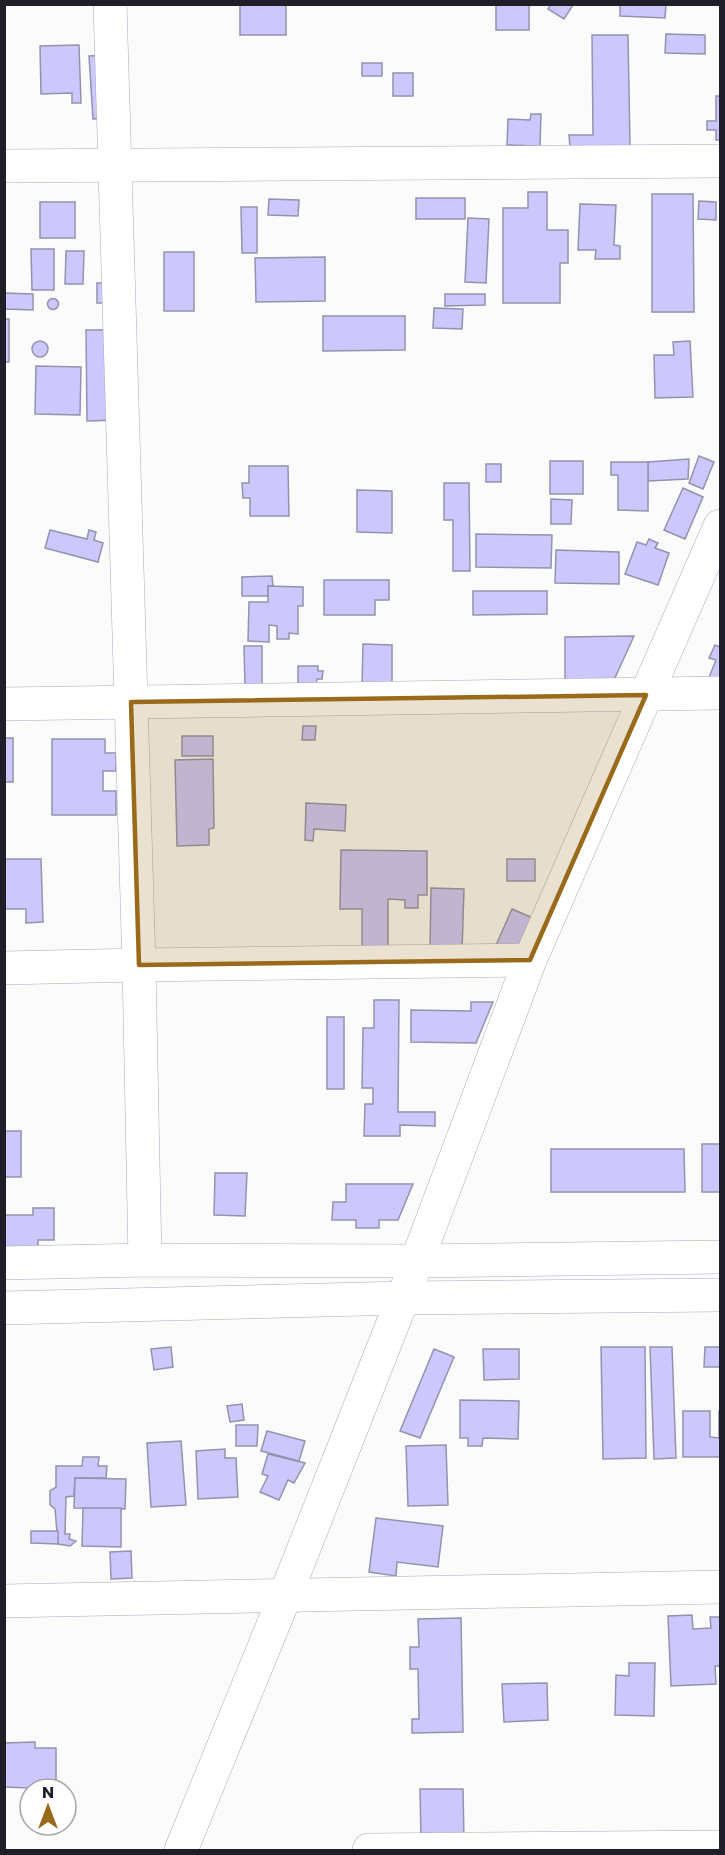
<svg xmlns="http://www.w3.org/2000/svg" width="725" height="1855" font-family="Poppins,sans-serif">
<rect width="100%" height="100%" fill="#fbfbfb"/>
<g fill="#ccc7fc" stroke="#9492ac" stroke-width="1.5">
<rect x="240" y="4" width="46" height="31"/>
<rect x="496" y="4" width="33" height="26"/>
<polygon points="551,4 573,4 573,5 564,19 548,9"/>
<polygon points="620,4 666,4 665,18 620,16"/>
<polygon points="666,34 705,35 705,54 665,53"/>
<polygon points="592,35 628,35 630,146 570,147 569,135 593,135"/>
<polygon points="79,45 81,103 72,103 72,93 41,94 40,46"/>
<polygon points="108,55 111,118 93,119 89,56"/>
<rect x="362" y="63" width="20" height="13"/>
<rect x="393" y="73" width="20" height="23"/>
<polygon points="716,96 720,96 720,140 716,140 716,130 707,130 707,121 716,121"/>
<polygon points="531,114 541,114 540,146 507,145 508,119 530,120"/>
<polygon points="528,192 547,192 547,230 568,230 568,263 560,263 560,303 503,303 503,208 528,208"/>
<polygon points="652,194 693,194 694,312 652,312"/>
<rect x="416" y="198" width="49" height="21"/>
<polygon points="269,199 299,200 298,216 268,215"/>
<polygon points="699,201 716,202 716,220 698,219"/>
<rect x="40" y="202" width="35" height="36"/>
<polygon points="580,204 616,205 614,245 620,246 620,259 595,259 596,250 578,250"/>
<polygon points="241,207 257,207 257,253 242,253"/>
<polygon points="468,218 489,219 486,283 465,282"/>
<polygon points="31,249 54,249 54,290 32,290"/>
<polygon points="66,251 84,251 83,284 65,284"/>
<rect x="164" y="252" width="30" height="59"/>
<polygon points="325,257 325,301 256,302 255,258"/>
<rect x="97" y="283" width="13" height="20"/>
<polygon points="4,293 33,294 33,310 4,309"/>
<polygon points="445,294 485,294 485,305 445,306"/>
<circle cx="53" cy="304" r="5.5"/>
<polygon points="434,308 463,309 462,329 433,328"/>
<polygon points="323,316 405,316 405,350 323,351"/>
<rect x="4" y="319" width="5" height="43"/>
<polygon points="86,330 117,330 118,420 87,421"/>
<circle cx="40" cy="349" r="8"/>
<polygon points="690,341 693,397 655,398 654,355 674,355 673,342"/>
<polygon points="36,366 81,367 80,415 35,414"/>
<polygon points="699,456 714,462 703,489 689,483"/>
<polygon points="689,459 688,479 648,481 648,462"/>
<rect x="550" y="461" width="33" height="33"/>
<polygon points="611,462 648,462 648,511 618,510 618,475 611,475"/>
<rect x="486" y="464" width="15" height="18"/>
<polygon points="249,466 288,466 289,516 250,516 250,498 243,498 242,483 249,483"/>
<polygon points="444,483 469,483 470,571 453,571 453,520 444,520"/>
<polygon points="683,488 703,497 685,539 664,530"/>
<polygon points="357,490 392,491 392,533 357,532"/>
<polygon points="551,499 572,500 571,524 551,524"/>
<polygon points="50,530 87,539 89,530 96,532 94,540 103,543 98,562 45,548"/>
<polygon points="476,534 552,535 551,568 476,567"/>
<polygon points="649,539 658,543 655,548 669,553 658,585 625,574 637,542 646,545"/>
<polygon points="556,550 619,552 619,584 555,583"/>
<polygon points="272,576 273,586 268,586 268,596 242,596 242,577"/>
<polygon points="324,580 389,580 389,600 375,600 375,615 324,615"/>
<polygon points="268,586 303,587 303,606 298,606 298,634 289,633 289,639 277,639 277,626 269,625 269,642 248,641 249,602 268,602"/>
<polygon points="473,591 547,591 547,614 473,615"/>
<polygon points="634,636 614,680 565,681 565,637"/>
<polygon points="363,644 392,645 392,687 362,687"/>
<polygon points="715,645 720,647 720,681 708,680 716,660 709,658"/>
<polygon points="244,646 262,646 262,687 245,687"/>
<polygon points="298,666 318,666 318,671 323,671 322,679 317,679 316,685 298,684"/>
<polygon points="303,726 316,726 315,740 302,740"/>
<rect x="182" y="736" width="31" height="20"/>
<rect x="4" y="738" width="9" height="44"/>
<polygon points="52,739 105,739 105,753 116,753 116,771 103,771 103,791 116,791 116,815 52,815"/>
<polygon points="213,759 214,828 209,829 209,845 177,846 175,760"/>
<polygon points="306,803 346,805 345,831 314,829 313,841 305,840"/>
<polygon points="341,850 427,851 427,895 418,895 418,908 405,908 405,900 388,899 388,949 362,948 362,909 340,909"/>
<polygon points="4,859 41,859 43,922 26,923 26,909 5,909"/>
<rect x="507" y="859" width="28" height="22"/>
<polygon points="431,888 464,889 462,952 430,951"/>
<polygon points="512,909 533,918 516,954 496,945"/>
<polygon points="374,1000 399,1000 398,1112 435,1112 435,1126 400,1125 400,1136 364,1136 365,1104 373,1104 373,1088 362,1088 363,1028 374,1028"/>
<polygon points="471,1002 493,1002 476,1043 411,1042 411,1010 471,1011"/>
<rect x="327" y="1017" width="17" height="72"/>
<rect x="4" y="1131" width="17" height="46"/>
<rect x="702" y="1144" width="18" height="48"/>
<polygon points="551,1149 684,1149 685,1192 551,1192"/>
<polygon points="215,1173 247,1173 245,1216 214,1215"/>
<polygon points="346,1184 413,1184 398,1220 379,1220 379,1228 356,1228 356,1220 332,1220 333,1202 346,1202"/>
<polygon points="33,1208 54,1208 54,1240 38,1240 38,1251 4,1252 4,1215 33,1215"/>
<polygon points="171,1347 173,1367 154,1370 151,1349"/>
<polygon points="601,1347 645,1347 646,1458 603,1459"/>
<polygon points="650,1347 672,1347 676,1458 654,1459"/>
<polygon points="705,1347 720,1347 720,1367 704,1367"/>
<polygon points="434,1349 454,1357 420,1438 400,1431"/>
<polygon points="483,1349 519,1349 519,1379 484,1380"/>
<polygon points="460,1400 519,1401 518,1439 483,1438 482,1446 468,1446 468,1438 460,1438"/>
<polygon points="242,1404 244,1420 230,1422 227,1406"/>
<polygon points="683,1411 710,1411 710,1437 719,1438 719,1411 720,1411 720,1457 683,1457"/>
<polygon points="236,1425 258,1425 257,1446 236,1446"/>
<polygon points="267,1431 305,1441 299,1461 261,1451"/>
<polygon points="181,1441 186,1505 151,1507 147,1443"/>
<polygon points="446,1445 448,1505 408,1506 406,1446"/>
<polygon points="225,1449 225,1458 236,1458 238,1497 198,1499 196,1451"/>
<polygon points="268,1454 305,1463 294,1483 288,1480 279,1500 260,1492 268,1476 262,1474"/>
<polygon points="83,1457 99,1457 98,1466 107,1466 106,1478 75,1478 74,1496 66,1497 65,1534 70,1534 69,1539 76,1541 70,1546 58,1544 55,1509 50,1505 50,1491 56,1487 56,1466 82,1466"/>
<polygon points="75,1478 126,1479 125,1509 74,1508"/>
<polygon points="83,1508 121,1508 121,1547 82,1546"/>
<polygon points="376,1518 443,1526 438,1567 397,1562 396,1576 369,1572"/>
<polygon points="31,1531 58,1531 58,1544 31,1543"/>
<polygon points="131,1551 132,1578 111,1579 110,1552"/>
<polygon points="692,1615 693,1629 711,1628 710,1617 720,1617 720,1666 715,1666 716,1684 671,1686 668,1616"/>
<polygon points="461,1618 463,1732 412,1733 412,1719 419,1719 418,1669 410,1669 410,1647 419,1647 418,1619"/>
<polygon points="629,1663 655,1663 654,1716 615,1715 616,1675 629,1676"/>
<polygon points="547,1683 548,1720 504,1722 502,1684"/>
<polygon points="35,1742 35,1748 56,1748 56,1789 4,1787 4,1743"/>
<polygon points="420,1789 463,1789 464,1840 421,1840"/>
</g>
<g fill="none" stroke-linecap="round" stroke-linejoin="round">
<g stroke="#aaa8c3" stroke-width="34">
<g id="minor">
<polyline points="110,4 139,965 145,1260"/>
<polyline points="4,166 720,161"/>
<polyline points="4,704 720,693"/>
<polyline points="4,968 139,965 530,960"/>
<polyline points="4,1263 145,1260 417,1261 720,1257"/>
<polyline points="4,1308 403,1298 720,1295"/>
<polyline points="4,1601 720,1587"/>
<polyline points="181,1850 285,1596 403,1298 530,960 720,526"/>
<polyline points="369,1850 720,1847"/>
</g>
</g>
<use href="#minor" stroke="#fff" stroke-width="33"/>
</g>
<path fill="#986a19" fill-opacity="0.2" stroke="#986a19" stroke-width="4.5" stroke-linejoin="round" d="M646 695 530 960 139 965 131 702Z"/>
<rect width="725" height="1855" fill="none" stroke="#201f29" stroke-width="12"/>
<g transform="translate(48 1807)"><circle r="28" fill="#ffffff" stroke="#a6a5a9" stroke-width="1.5"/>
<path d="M0-4.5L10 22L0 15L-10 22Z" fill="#986a19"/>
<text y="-9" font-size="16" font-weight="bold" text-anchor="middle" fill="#201f29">N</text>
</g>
</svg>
